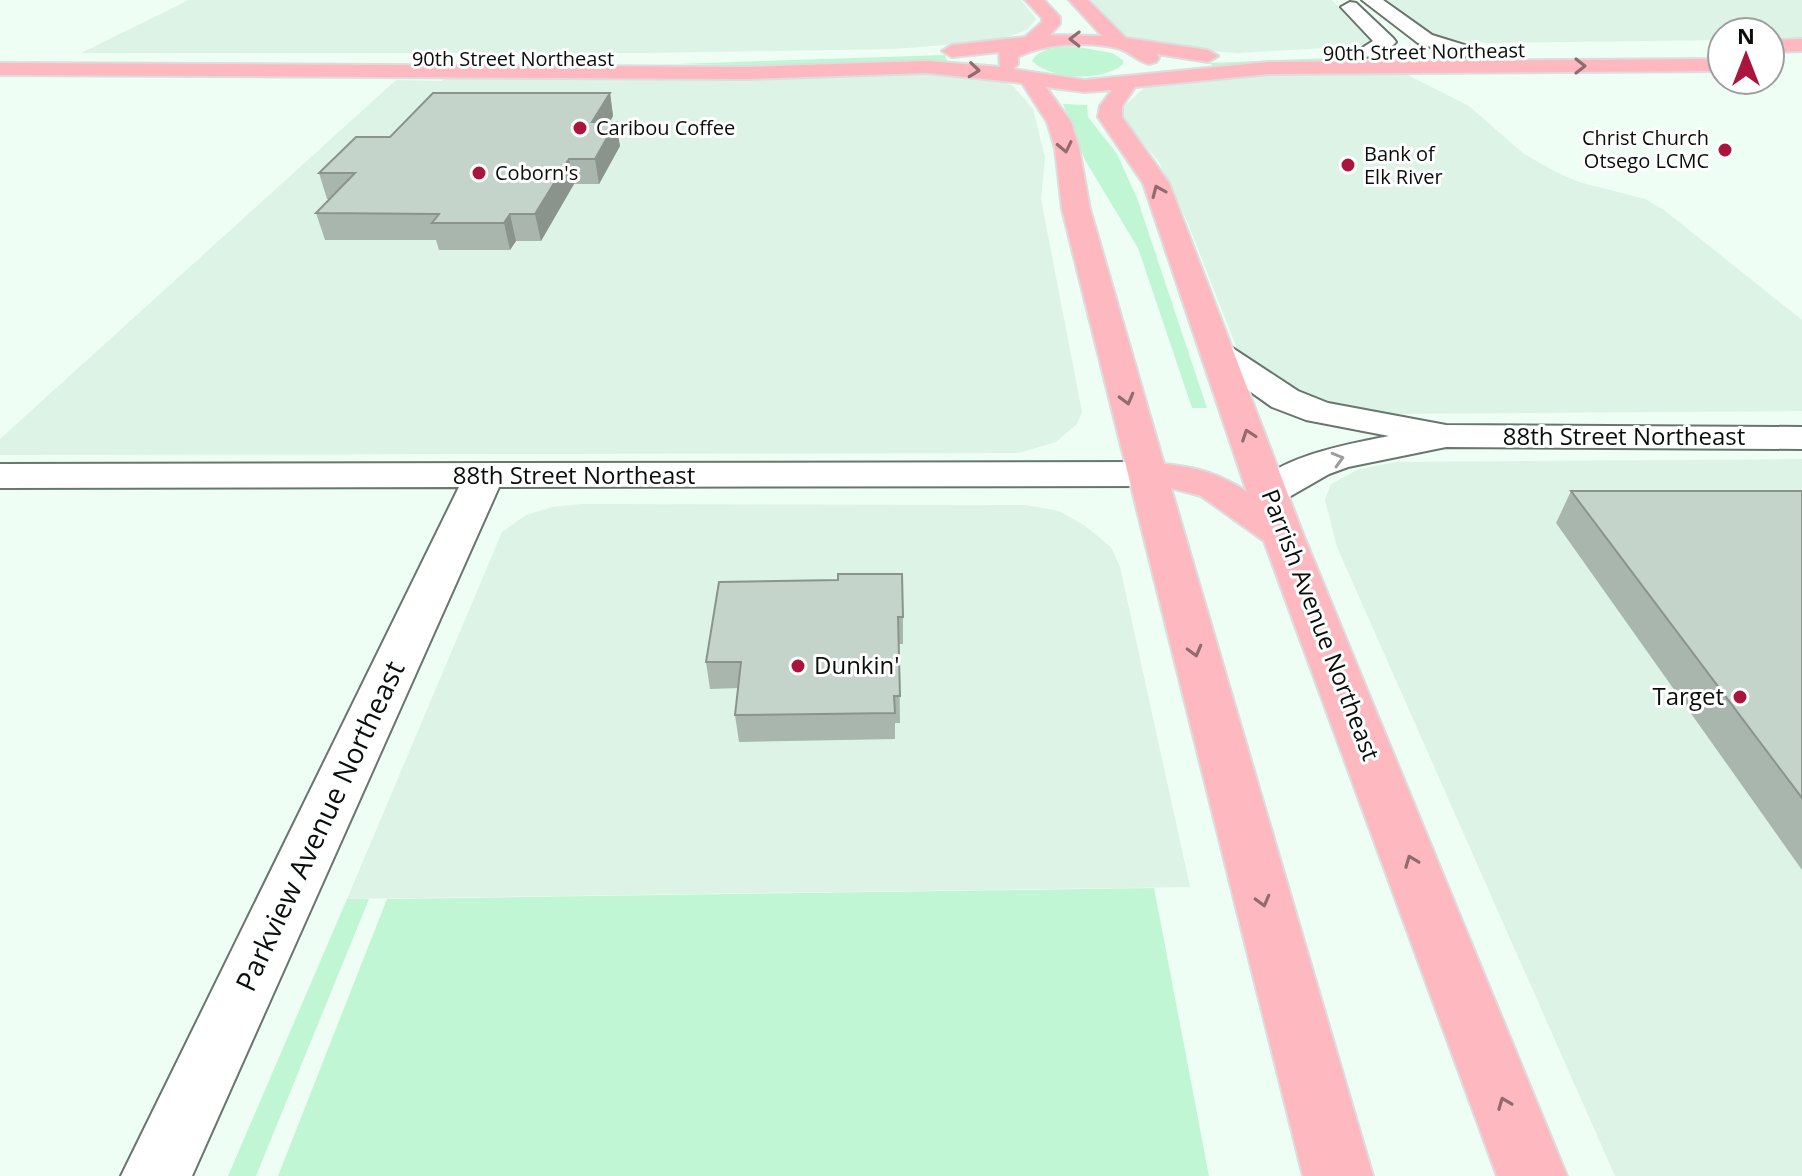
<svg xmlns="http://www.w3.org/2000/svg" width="1802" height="1176" font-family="'Open Sans',sans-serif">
<rect width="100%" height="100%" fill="#eefef4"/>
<g fill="#ddf3e5">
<polygon points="189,0 1021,0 1036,19 1027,30 996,41 894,49 646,53 81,53"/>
<polygon points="1091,0 1332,0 1375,41 1359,46 1238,53 1177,49 1128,36 1102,17"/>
<polygon points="1388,0 1802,0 1802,37 1770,38 1770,32 1722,32 1722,40 1488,43 1455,40 1424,30"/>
<polygon points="906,70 999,80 1012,85 1033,109 1045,157 1041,199 1082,412 1077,424 1056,442 1018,453 0,455 0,439 396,80 441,81 454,75"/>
<polygon points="1285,73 1408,75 1469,106 1524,154 1556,172 1579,182 1645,199 1664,210 1802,320 1802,411 1393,414 1335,408 1286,390 1239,354 1187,221 1159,162 1124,121 1120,110 1144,88 1179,81"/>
<polygon points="1802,459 1802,1176 1615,1176 1337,547 1325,500 1331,484 1359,469 1397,462"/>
<polygon points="581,504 1026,505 1059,511 1084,525 1111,547 1120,567 1190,887 347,899 502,532 526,515 552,507"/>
</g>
<g fill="#c0f6d4">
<path d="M1078 47 1112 53 1123 60V64C1103 82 1051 80 1032 61 1040 46 1063 47 1078 47Z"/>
<polygon points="945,55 947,61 777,66 676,64"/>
<polygon points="1401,55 1410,62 1213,66 1209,63"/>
<polygon points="1063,104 1087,105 1088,117 1117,154 1137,198 1207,408 1192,408 1138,248 1085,160"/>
<polygon points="1154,888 1209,1176 278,1176 387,899"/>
<polygon points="347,899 369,899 256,1176 228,1176"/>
</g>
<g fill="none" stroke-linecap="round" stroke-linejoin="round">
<g stroke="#68766d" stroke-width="4">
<g id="minor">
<polygon points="1362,0 1383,0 1432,35 1471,47 1474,51 1464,57 1418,43"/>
<path d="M1350 2 1356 3 1393 38 1396 42C1388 52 1371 59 1359 56L1356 52 1373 41 1341 7Z"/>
<path d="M1219 344 1231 347 1298 391 1328 403 1446 425 1802 427V449L1446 447 1348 467 1329 474 1282 501 1268 505 1254 501 1248 493C1273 457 1349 444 1389 436L1306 420 1272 407 1207 361 1202 354 1207 347Z"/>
<polygon points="1147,462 1161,466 1166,474 1161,482 1147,486 499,487 192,1176 121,1176 459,487 0,488 0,464"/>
</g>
</g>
<g stroke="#ddd" stroke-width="4">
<g id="major">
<path d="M1025 0H1044L1060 17V24L1050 35 1102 36 1069 0H1088L1126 38 1208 50 1218 56 1208 62 1157 54 1159 58 1156 62 1149 64C1138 61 1131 53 1120 49 1092 41 1044 43 1018 57V64L1013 69 1085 80 1269 62 1722 59V71L1269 74 1135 87 1122 106V117L1169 183 1303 534 1567 1176H1497L1264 541 1201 496 1171 488 1373 1176H1303L1062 209 1055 148 1047 122 1022 83 927 73 747 79 0 75V63L747 67 927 61 1000 67 999 52 952 57 942 51 952 45 1025 37 1042 22V18ZM1046 87 1085 92 1112 90 1100 106 1098 117 1143 183 1247 492C1221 474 1196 467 1164 464L1090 209 1079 148 1071 122Z"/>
<polygon points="1802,39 1802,51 1770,52 1770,40"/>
</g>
</g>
<use href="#minor" fill="#fff" fill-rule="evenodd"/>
<use href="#major" fill="#feb8bf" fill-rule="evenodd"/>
</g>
<g fill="#a9b6ae">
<polygon points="610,93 613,116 610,122 620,146 599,184 574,184 541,241 516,241 510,250 439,250 436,240 325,240 316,213 330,199 327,199 319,173"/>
<polygon points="1571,491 1802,491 1802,870 1556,523"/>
<polygon points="838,580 903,617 903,644 899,644 900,723 895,723 895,739 739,742 735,715 738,688 710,689 706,662"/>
</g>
<g fill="#8a948d">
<polygon points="610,93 613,116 596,145 592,122"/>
<polygon points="616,122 620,146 599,184 595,159"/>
<polygon points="569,159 574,184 541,241 535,214"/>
<polygon points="510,214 516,241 510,250 504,223"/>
</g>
<g fill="#c5d4ca" stroke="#8a948d" stroke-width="2">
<polygon points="433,93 610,93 592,122 616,122 595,159 569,159 535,214 510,214 504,223 432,223 439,214 316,213 355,173 319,173 356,137 390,137"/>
<polygon points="1571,491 1802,491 1802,798"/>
<polygon points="838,574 902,574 903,617 898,617 900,696 894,696 895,713 735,715 741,662 706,662 719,582 838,580"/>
</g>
<defs><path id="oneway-chevron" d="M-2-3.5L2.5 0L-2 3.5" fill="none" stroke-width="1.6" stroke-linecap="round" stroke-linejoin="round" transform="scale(2)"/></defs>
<g stroke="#906c6e">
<use href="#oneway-chevron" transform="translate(1075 39) rotate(-179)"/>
<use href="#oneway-chevron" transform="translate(1580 66)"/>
<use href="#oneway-chevron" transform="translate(974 70) rotate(6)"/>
<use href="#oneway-chevron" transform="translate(1065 147) rotate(78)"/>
<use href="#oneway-chevron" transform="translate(1158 191) rotate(-113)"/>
<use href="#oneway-chevron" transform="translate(1127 399) rotate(75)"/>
<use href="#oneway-chevron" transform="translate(1248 435) rotate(-109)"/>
<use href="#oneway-chevron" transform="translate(1195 651) rotate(75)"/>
<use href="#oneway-chevron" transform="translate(1411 861) rotate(-111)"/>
<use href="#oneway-chevron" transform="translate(1263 901) rotate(75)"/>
<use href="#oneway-chevron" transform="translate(1504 1103) rotate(-111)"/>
</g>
<use stroke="#9d9f9e" href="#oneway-chevron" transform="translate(1338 459) rotate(-16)"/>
<g fill="#ab153d" stroke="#fff" stroke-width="3">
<circle cx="580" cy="128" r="8"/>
<circle cx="1725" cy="150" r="8"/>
<circle cx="1348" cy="165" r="8"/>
<circle cx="479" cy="173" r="8"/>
<circle cx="798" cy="666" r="8"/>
<circle cx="1740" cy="697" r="8"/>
</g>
<g text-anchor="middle" stroke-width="6" stroke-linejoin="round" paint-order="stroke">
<g font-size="20" fill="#0a0f0c" stroke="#fff">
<text transform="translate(1424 52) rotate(-1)" y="7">90th Street Northeast</text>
<text x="513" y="66">90th Street Northeast</text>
</g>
<g font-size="20" fill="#0a0f0c" stroke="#fff" text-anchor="start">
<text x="596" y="135">Caribou Coffee</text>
<text x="1709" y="145" text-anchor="end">Christ Church<tspan x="1709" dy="23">Otsego LCMC</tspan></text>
<text x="1364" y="161">Bank of<tspan x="1364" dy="23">Elk River</tspan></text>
<text x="495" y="180">Coborn's</text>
</g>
<g font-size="24" fill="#0a0f0c" stroke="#fff">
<text x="1624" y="445">88th Street Northeast</text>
<text x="574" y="484">88th Street Northeast</text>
<text transform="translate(1320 625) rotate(69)" y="8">Parrish Avenue Northeast</text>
</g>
<g font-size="24" fill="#0a0f0c" stroke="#fff" text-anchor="start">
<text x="814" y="674">Dunkin'</text>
<text x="1724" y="705" text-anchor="end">Target</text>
</g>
<g font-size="28" fill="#0a0f0c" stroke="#fff">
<text transform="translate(320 826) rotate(-65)" y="10">Parkview Avenue Northeast</text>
</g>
</g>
<g transform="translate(1746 56)"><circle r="38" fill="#ffffff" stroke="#9d9f9e" stroke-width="2"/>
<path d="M0-6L14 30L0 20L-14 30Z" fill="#ab153d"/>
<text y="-12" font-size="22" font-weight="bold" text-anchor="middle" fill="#0a0f0c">N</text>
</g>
</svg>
